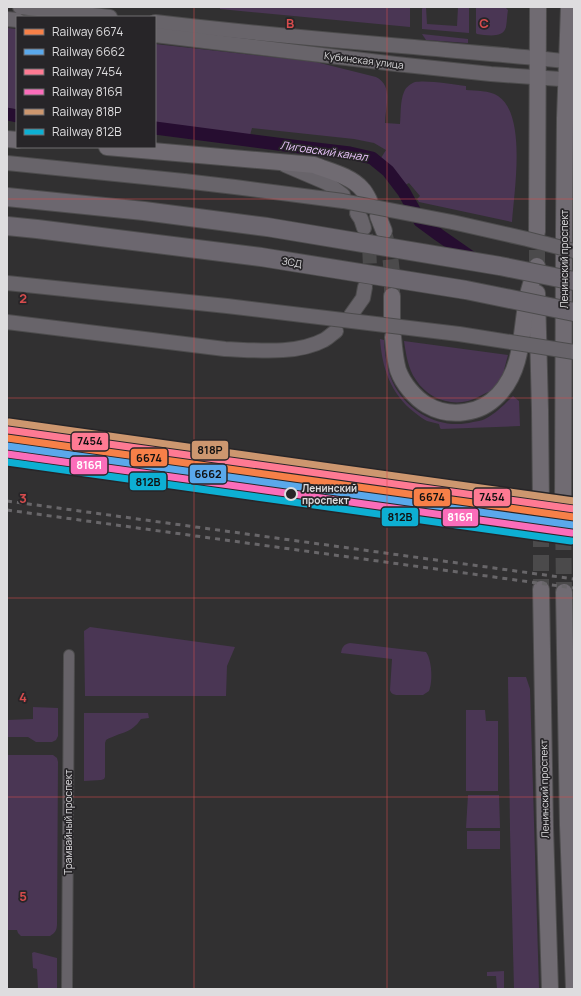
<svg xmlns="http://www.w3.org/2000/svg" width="581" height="996" font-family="Manrope,sans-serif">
<rect width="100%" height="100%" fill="#313031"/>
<g fill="#4a3654">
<polygon points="220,7 410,7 410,27 220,9"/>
<polygon points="423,7 426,7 427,24 457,26 458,7 469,7 469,33 422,29 422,9"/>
<path d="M476 7H505L508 10C507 15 507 21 506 27 503 39 486 35 477 34L476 33Z"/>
<polygon points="7,28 17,29 17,109 7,108"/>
<polygon points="422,34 468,39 468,43 426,40"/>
<path d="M155 44 316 62 376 77C394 86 385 107 385 123L400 124C401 114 400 101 404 92 406 87 410 84 415 82 427 80 453 84 466 86V90C476 91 489 90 498 96 527 115 514 192 512 222L419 202 417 199 420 196 409 183 405 185 381 158 386 150 374 143 354 139 252 128 250 135 155 124Z"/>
<path d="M380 339 384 340C385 356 387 372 395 387 411 414 442 430 473 422 477 421 481 421 485 419 496 413 504 405 513 396L519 401 520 426 441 429 440 428 439 424C435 423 431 422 427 421 423 419 418 415 414 412 391 394 382 368 380 339Z"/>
<path d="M404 341 508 355 504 370 506 372 490 393 488 392C481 395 475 399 468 401 448 406 427 397 416 380 408 369 406 354 404 341Z"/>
<polygon points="90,627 235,647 227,666 226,696 85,696 84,631"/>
<path d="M350 643 426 652C432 660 433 682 429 691L423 695H396C392 694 391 693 390 690L392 659 341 653C342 647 344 644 350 643Z"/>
<polygon points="508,677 526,677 530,689 539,989 514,989 510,830"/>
<polygon points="33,707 58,708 58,736 56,740 52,742 36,742 28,737 7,737 7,720 33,719"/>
<polygon points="466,710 485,710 486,721 498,721 498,791 466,791"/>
<path d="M84 713H148L149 718 141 719C131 734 120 732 106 740L105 743V777L104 779 101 780 84 781Z"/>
<path d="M7 755H53L57 758 58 762 57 924C57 930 55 933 50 936H21L18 933 17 930H7Z"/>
<polygon points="468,795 499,795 500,828 466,828"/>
<rect x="467" y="831" width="33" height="18"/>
<polygon points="34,952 57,958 57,989 38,989 37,969 33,968 32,953"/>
<polygon points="504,971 504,989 497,989 496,976 487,976 487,972"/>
</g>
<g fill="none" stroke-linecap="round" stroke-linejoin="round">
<g stroke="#260d30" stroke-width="13">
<polyline points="7,114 17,116"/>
<polyline points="155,128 308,148 350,153 372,158 388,171 404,192 420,221 439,235 475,260"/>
</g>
<polyline stroke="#4b4a4b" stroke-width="14" stroke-dasharray="14 7" stroke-linecap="butt" points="366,284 370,268 369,244 366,236"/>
<g stroke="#4b4a4b" stroke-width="16" stroke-dasharray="16 8" stroke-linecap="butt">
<polyline points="385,236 390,255 392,273 392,296"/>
<polyline points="537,266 537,232"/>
<polyline points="541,507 541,589"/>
<polyline points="563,510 564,592"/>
</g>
<g stroke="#4d4c4d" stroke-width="12">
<polyline id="street" points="67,989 69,655"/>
</g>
<g stroke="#4d4c4d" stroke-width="16">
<g id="secondary">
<polyline points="20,7 110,17"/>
<polyline points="7,19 17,20"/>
<path d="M155 22C241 32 328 40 414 47 467 52 521 56 574 62"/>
<polyline points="155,35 396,64 491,74 574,80"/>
<polyline points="7,163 184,181"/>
<polyline points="285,165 327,183 343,195"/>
<polyline points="357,213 361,219 364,228"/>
<polyline points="351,315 363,298 365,287"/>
<path d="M7 322 225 349C255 350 296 355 324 340 328 338 332 334 336 331"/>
</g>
</g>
<g stroke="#4d4c4d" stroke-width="18">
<g id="primary">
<polyline points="7,139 17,140"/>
<path d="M107 147 314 165C329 171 351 176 362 189 365 192 367 196 369 200"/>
<polyline points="378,216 384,231"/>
<polyline points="537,232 538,7"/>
<polyline points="537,293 540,410 541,507"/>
<polyline points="392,296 392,319"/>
<path d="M393 337C394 348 395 360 398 370 403 384 415 398 427 405 439 412 452 414 465 412 492 409 510 386 517 361 523 340 523 317 528 295 530 285 534 275 537 266"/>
<polyline points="563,510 564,231 565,118 569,7"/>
<polyline points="541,589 545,827 550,989"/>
<polyline points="564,592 568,825 574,989"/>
</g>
</g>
<use href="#street" stroke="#666268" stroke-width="10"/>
<use href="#secondary" stroke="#68646a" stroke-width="14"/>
<use href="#primary" stroke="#706b72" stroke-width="16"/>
<g stroke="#686669" stroke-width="3" stroke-dasharray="5 5" stroke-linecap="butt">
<polyline points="7,501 574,579"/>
<polyline points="7,510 574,588"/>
</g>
<g stroke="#4d4c4d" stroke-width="16" stroke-linecap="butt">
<g id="secondary-bridge">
<polyline points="184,181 235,187 343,201 452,222 527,239 574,251"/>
<polyline points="7,283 227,306 459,334 574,352"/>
</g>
</g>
<g stroke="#4d4c4d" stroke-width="20" stroke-linecap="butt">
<g id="highway-bridge">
<polyline points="7,197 144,211 267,227 500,266 574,281"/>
<polyline points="7,226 37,229 261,257 466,290 574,312"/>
</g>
</g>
<use href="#secondary-bridge" stroke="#68646a" stroke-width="14"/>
<use href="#highway-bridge" stroke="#6c676f" stroke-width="18"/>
<g stroke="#272528" stroke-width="10">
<polyline id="rail-1" points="7,438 574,517"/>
</g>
<g stroke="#272528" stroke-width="10">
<polyline id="rail-2" points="7,446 573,525"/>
</g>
<g stroke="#272528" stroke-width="10">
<polyline id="rail-3" points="8,430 574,509"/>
</g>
<g stroke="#272528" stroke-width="10">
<polyline id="rail-4" points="7,454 572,533"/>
</g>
<g stroke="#272528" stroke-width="10">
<polyline id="rail-5" points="9,422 574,501"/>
</g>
<g stroke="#272528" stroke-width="10">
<polyline id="rail-6" points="7,462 571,541"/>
</g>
<use href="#rail-1" stroke="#f78048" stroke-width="7"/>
<use href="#rail-2" stroke="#5aa8eb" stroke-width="7"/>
<use href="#rail-3" stroke="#fe7a93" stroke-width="7"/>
<use href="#rail-4" stroke="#fb6dba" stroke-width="7"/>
<use href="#rail-5" stroke="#cd976f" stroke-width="7"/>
<use href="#rail-6" stroke="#0dafd3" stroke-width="7"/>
</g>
<path fill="none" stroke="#d84c4d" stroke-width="1" stroke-opacity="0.55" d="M194 7V989M387 7V989M7 199H574M7 398H574M7 598H574M7 797H574"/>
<circle fill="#272528" stroke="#dedddf" stroke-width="2" cx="291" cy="494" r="6"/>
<g text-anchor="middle" stroke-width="3.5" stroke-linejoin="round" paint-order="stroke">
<g font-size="10" fill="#dedddf" stroke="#272528">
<text transform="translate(364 60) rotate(7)" y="4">Кубинская улица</text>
<text transform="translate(564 259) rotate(-90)" y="4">Ленинский проспект</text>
<text transform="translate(292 262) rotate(9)" y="4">ЗСД</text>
<text transform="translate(544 789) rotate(-91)" y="4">Ленинский проспект</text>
<text transform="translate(68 822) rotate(-90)" y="4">Трамвайный проспект</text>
</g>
<g font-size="10" font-weight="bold" fill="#dedddf" stroke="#272528" text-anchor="start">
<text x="302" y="492">Ленинский<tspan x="302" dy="12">проспект</tspan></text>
</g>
<g font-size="11" font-style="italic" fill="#eac4fc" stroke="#272528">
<text transform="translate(324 151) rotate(8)" y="4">Лиговский канал</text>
</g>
</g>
<g font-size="13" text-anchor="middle" font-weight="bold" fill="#d84c4d" stroke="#272528" stroke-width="3.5" stroke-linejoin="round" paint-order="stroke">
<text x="290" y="28">B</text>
<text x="484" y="28">C</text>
<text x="23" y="303">2</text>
<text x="23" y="503">3</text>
<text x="23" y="702">4</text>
<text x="23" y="901">5</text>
</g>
<g stroke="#272528" stroke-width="1.5">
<rect x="71" y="432" width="38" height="19" rx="4" fill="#fe7a93"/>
<rect x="191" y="440" width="38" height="20" rx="4" fill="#cd976f"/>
<rect x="130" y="448" width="38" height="19" rx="4" fill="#f78048"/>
<rect x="70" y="456" width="38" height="19" rx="4" fill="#fb6dba"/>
<rect x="189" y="464" width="38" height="20" rx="4" fill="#5aa8eb"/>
<rect x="129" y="472" width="38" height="19" rx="4" fill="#0dafd3"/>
<rect x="413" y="488" width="38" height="19" rx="4" fill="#f78048"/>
<rect x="473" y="488" width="38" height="19" rx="4" fill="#fe7a93"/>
<rect x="381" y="507" width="38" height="20" rx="4" fill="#0dafd3"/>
<rect x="442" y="508" width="37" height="19" rx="4" fill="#fb6dba"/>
</g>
<g font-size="11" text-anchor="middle" font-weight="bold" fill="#fff">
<text x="89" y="469">816Я</text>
<text x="460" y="521">816Я</text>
</g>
<g font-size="11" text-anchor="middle" font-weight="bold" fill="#111">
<text x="90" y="445">7454</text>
<text x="210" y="454">818Р</text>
<text x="149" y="462">6674</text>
<text x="208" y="478">6662</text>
<text x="148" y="486">812В</text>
<text x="432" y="501">6674</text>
<text x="492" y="501">7454</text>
<text x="400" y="521">812В</text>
</g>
<rect width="581" height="996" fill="none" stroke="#dedddf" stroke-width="16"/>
<rect x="16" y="16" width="140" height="132" fill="#272528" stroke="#706f71"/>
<rect x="24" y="29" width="20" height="6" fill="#f78048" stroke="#706f71"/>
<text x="52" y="36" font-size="12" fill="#dedddf">Railway 6674</text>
<rect x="24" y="49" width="20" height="6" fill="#5aa8eb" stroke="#706f71"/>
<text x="52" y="56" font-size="12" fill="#dedddf">Railway 6662</text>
<rect x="24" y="69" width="20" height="6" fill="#fe7a93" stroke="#706f71"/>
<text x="52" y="76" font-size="12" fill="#dedddf">Railway 7454</text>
<rect x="24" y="89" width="20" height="6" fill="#fb6dba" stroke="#706f71"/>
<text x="52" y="96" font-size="12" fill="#dedddf">Railway 816Я</text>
<rect x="24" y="109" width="20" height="6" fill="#cd976f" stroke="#706f71"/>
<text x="52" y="116" font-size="12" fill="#dedddf">Railway 818Р</text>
<rect x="24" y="129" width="20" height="6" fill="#0dafd3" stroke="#706f71"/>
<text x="52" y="136" font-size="12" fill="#dedddf">Railway 812В</text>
</svg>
